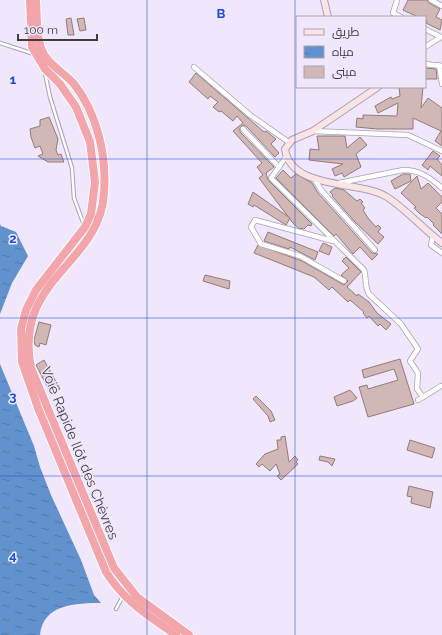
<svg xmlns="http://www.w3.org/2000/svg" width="442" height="635" font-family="Raleway,Cairo,sans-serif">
<defs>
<pattern id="water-ripples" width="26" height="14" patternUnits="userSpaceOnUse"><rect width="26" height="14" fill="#6292cd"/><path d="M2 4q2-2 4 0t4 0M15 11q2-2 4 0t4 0" fill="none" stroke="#5278a8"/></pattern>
</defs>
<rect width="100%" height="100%" fill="#f0e7fc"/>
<g fill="url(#water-ripples)">
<polygon points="0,224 1,226 16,232 28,256 12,283 0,314"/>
<path d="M0 364 34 446 40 467 51 495 81 560 94 595 101 603C76 603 43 604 40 635H0Z"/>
</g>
<g fill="#d1b7b5" stroke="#927b78">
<polygon points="408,0 427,0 429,3 440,9 436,17 442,20 440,30 426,23 427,21 425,20 425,17 418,17 403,10"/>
<polygon points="71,18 74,35 68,35 66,19"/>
<polygon points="84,18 86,30 80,31 77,19"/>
<polygon points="425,68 436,69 437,79 425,79"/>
<polygon points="196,73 264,132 266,131 276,139 271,144 279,153 275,157 246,126 243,125 240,128 240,132 274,167 266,173 268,180 312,224 311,226 308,225 304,229 298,228 292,222 259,178 263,175 257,167 262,163 233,131 243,123 237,116 233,121 221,111 219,112 213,107 218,102 210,96 208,99 189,82"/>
<polygon points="399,87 423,87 421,108 428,98 442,108 442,146 435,141 441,131 413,118 413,129 377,129 356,127 357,118 363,119 363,115 397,116 398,103 378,113 375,106 391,97 392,99 400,96"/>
<polygon points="49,117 58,139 56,150 58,155 61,154 64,162 48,162 38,156 43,154 40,146 35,148 31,137 30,129 40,126 40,120"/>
<polygon points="317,136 345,136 347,148 360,137 367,145 356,154 361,167 344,177 342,173 335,176 332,169 343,164 309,160 310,149 319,150"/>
<polygon points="433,151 440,156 437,159 442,165 442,176 430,166 428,170 422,165"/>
<polygon points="283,170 291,178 296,174 312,183 318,193 372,253 378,254 372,260 360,247 353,254 336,234 334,236 276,178"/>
<polygon points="403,174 410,174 411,181 395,189 391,181"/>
<polygon points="417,176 421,189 428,183 442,197 442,202 436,208 442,214 442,234 433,225 434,224 427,217 426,218 419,213 414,208 416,207 401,193"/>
<polygon points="335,188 344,190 357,201 360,199 363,202 361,203 365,208 363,210 368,218 376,227 378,225 381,228 378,232 384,237 378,244 355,222 332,196 333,195 330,192"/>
<polygon points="253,192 290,218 286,225 254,205 253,207 248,204"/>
<polygon points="268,232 318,252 315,260 290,247 289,249 264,241"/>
<polygon points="323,243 332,247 329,255 319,251"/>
<polygon points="258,245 302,261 344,285 348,281 341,275 349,268 342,261 346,257 361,272 347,287 357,296 358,294 369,302 377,313 391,324 386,330 380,324 378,326 369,316 367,318 363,313 364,312 350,300 348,302 332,287 329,290 314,277 254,253"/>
<polygon points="205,275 230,281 229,289 203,281"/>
<polygon points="39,322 51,325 46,345 40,343 39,347 35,345 34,340"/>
<polygon points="400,359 414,404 368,417 359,387 367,385 368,389 398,380 394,369 364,378 362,370"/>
<polygon points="44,360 60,389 54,392 52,389 49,390 36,365"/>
<polygon points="350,390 357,398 353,401 337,406 334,397"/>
<polygon points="256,396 271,411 275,420 270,422 268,416 253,399"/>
<polygon points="285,436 289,462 295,456 298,460 296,462 298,464 281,480 277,476 280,474 276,464 270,471 262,464 259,467 256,464 265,454 278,449 277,440 281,440 281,437"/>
<polygon points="410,440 435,448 432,458 407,450"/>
<polygon points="320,456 335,459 332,466 328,462 319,460"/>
<polygon points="409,486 433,492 430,508 411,503 412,497 407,496"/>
</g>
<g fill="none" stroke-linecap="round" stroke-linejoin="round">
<g stroke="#a9a1b5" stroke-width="4.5">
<g id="lane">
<polyline points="0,43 34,54"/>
<polyline points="45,73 50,97 72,168 74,198 84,225"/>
<polyline points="116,609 123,596"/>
</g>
</g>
<g stroke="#a9a1b5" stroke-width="6">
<g id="street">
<polyline points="397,0 393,13 401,17"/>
<polyline points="431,0 442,6"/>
<polyline points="425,29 441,37 425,47"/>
<polyline points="425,64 441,66"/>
<polyline points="439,65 442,84"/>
<polyline points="194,67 250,115 290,143"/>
<polyline points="243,129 279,167"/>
<polyline points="313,131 408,135 442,151"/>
<path d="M286 157 271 178 364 270C367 279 364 286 369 294L401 324 418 349 410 361 418 373 417 389 423 397"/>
<polyline points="314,178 321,190 375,250"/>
<path d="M339 183 403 170C420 170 429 177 442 188"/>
<polyline points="433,236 431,245 442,253"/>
<polyline points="333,241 255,220 251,227 261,244 300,256 344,281"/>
<polyline points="418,400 441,386"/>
</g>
</g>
<g stroke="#a9a1b5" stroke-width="8">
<g id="secondary">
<polyline points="324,0 328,17"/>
<path d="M378 87 313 131 292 140 285 149C291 191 361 180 387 197 407 210 423 229 442 243"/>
</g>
</g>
<g stroke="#fff" stroke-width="10">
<g id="highway">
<path d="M30 0 32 47 45 69 60 84 76 107 90 142 95 182 91 214 85 227 36 290 26 310 21 329 22 362 38 408 106 572C124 601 149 616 176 635"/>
<path d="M36 0C37 15 36 34 41 48 46 64 64 72 74 84 97 113 107 156 104 193 100 265 13 278 31 368L114 568 137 597 189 635"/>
</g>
</g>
<use href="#lane" stroke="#fff" stroke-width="2.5"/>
<use href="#street" stroke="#fff" stroke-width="4.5"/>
<use href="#secondary" stroke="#fbe4e6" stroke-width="6"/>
<use href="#highway" stroke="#f3a5ac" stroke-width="8"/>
</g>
<path fill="none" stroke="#1d4ed8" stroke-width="1" stroke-opacity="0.55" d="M147 0V635M295 0V635M0 159H442M0 318H442M0 476H442"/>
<g text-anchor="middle" stroke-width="3" stroke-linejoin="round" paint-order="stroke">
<g font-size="14" fill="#3e3b43" stroke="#f0e7fc">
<text transform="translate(80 453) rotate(68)" y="5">Voie Rapide Ilôt des Chèvres</text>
</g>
</g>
<g font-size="13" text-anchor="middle" font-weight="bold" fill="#1d4ed8" stroke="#f0e7fc" stroke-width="3" stroke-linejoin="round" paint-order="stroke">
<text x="221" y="18">B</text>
<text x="13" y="84">1</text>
<text x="13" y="243">2</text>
<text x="13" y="401">3</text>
<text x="13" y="560">4</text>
</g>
<rect x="296" y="16" width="130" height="72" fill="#f0e7fc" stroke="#a9a2b2"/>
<rect x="304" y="29" width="20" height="6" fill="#fbe4e6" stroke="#a9a2b2"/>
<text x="332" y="36" font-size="12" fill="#3e3b43">طريق</text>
<rect x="304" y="46" width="20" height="12" fill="url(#water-ripples)" stroke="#a9a2b2"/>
<text x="332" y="56" font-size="12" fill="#3e3b43">مياه</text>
<rect x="304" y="66" width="20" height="12" fill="#d1b7b5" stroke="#a9a2b2"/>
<text x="332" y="76" font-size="12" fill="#3e3b43">مبنى</text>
<path d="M18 34v6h79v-6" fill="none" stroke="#3e3b43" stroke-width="2"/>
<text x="24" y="34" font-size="12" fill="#3e3b43" stroke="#f0e7fc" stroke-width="3" paint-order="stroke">100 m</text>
</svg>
